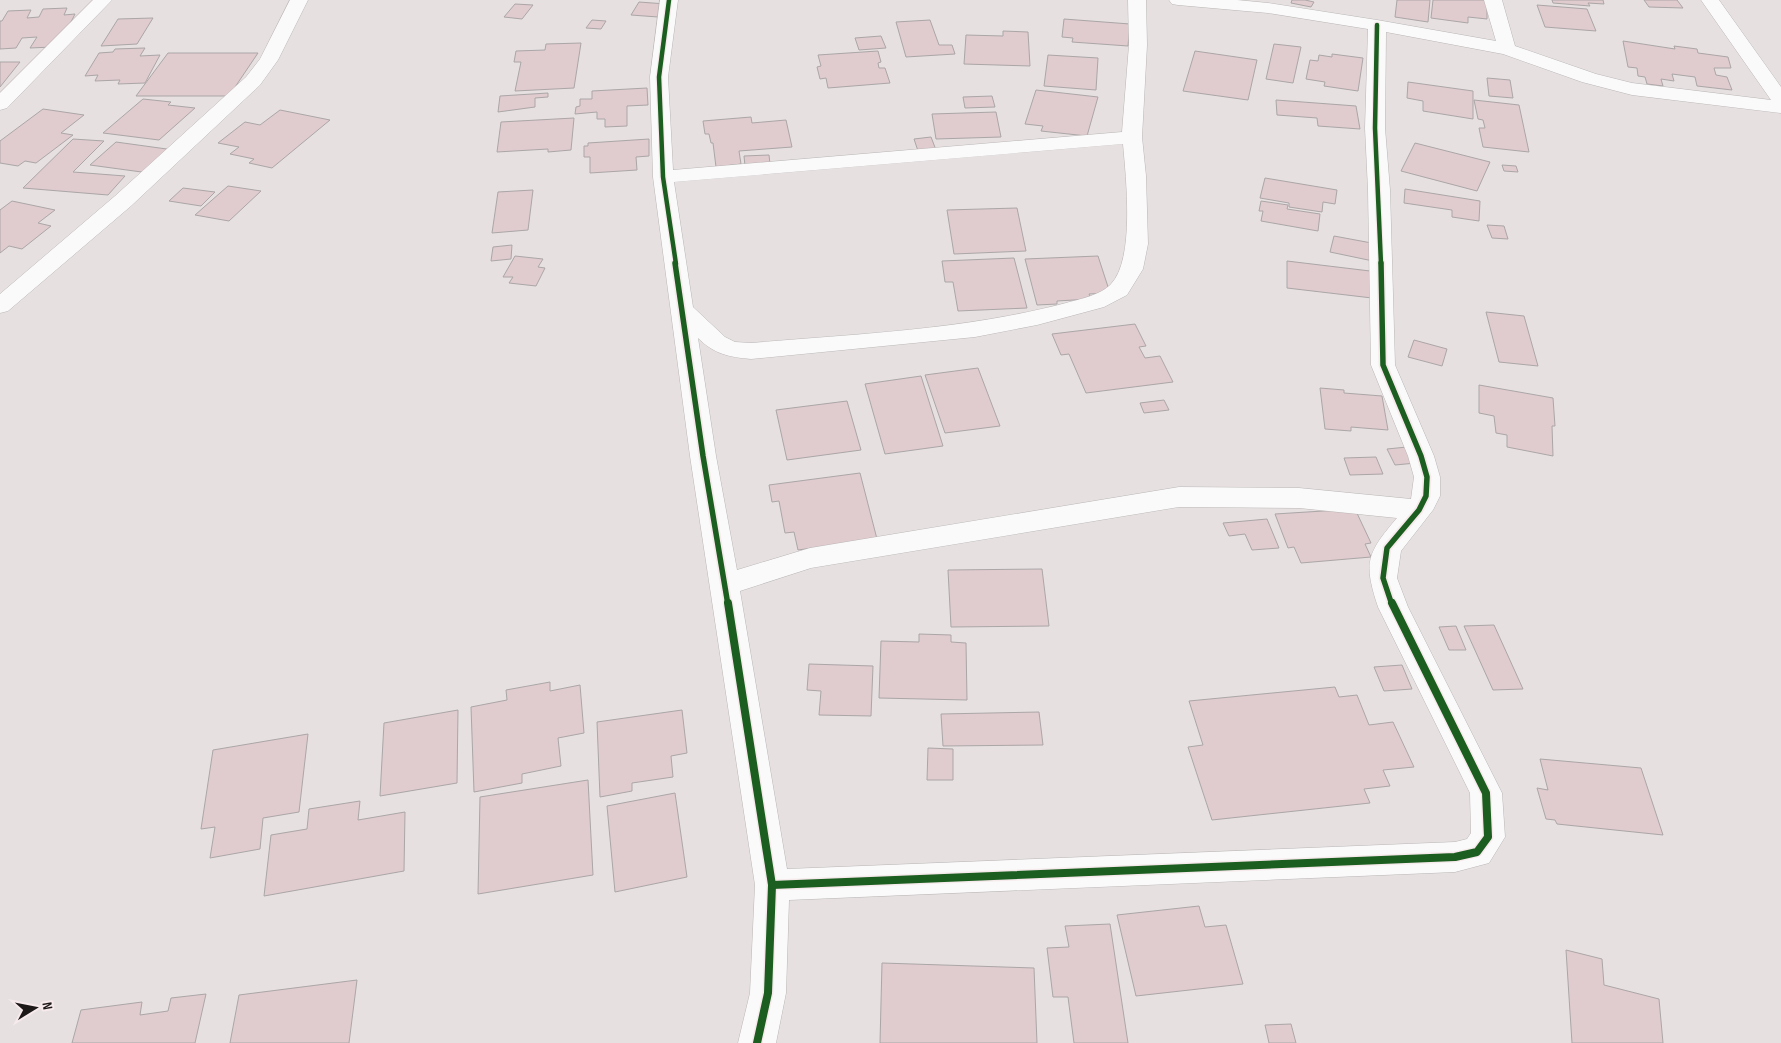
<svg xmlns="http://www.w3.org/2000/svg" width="1781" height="1043" font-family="'Sofia Sans Condensed',sans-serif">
<rect width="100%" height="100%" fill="#e6e0e1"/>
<g fill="#e0cbcf" stroke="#aba6a7">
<polygon points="1292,0 1305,0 1314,2 1311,7 1291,3"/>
<polygon points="1397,0 1430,0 1428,22 1395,17"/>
<polygon points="1433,0 1487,0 1487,19 1468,17 1468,23 1431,18"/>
<polygon points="1552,0 1603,0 1604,4 1588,3 1590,6 1553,3"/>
<polygon points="1644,0 1677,0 1683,8 1649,7"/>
<polygon points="639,2 666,4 658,17 631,15"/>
<polygon points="515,4 533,5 522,19 504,17"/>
<polygon points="1537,5 1587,9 1596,31 1545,27"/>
<polygon points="67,8 64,15 75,14 65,34 53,47 30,48 37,37 22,38 16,48 0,49 0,21 2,21 8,11 31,10 27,18 39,17 43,9"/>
<polygon points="153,18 137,44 101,46 118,19"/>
<polygon points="1064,19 1130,24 1128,46 1072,42 1073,38 1062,37"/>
<polygon points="592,20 606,21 601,29 586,28"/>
<polygon points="930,20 939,45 952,45 955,54 906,57 896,22"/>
<polygon points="1003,31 1028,32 1030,66 964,64 966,35 1003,36"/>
<polygon points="881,36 886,48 859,50 855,38"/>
<polygon points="1623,41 1675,49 1674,46 1697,49 1698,53 1728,57 1731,68 1714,68 1716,75 1727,77 1732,90 1697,86 1695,77 1672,74 1674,81 1661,79 1663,86 1647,84 1645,77 1638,76 1637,68 1628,67"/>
<polygon points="581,43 574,88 515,91 521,62 514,62 516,51 545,50 546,44"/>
<polygon points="1274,44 1301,47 1293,83 1266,79"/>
<polygon points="145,48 140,56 160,55 145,83 118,84 120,80 95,81 98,75 85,76 99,53 113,52 115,49"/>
<polygon points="878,51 881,62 878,63 879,68 885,68 890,83 828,88 826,78 820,79 817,67 821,66 818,55"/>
<polygon points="1195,51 1257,60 1248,100 1183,91"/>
<polygon points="168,53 258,53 229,96 136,96"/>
<polygon points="1332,54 1363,58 1358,91 1324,86 1325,82 1306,79 1310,60 1318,61 1319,55 1332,57"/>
<polygon points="1048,55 1098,58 1096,90 1044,86"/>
<polygon points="0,62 20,62 0,87"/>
<polygon points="1487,78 1510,80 1513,98 1489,96"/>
<polygon points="1408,82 1473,91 1473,119 1423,111 1423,101 1407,98"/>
<polygon points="647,88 648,105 627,106 627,126 605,127 605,119 597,119 597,112 575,114 576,107 580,106 580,99 592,99 592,91"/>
<polygon points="1036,90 1098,97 1087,136 1041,131 1043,126 1025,124"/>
<polygon points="548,93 548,97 535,98 535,107 498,112 500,96"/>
<polygon points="992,96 995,107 965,108 963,97"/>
<polygon points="143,99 171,102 168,105 195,108 159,140 103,133"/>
<polygon points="1276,100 1356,106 1360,129 1318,126 1317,118 1277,115"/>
<polygon points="1474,100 1519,105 1529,152 1483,147 1479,128 1485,128 1483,120 1478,119"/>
<polygon points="43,109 84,115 61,133 73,135 36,163 25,161 18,166 0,163 0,141"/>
<polygon points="280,110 330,120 272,168 249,163 254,159 230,154 239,147 218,143 245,122 260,125"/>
<polygon points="996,112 1001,137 936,139 932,114"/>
<polygon points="751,117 752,123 786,120 792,147 739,151 741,164 716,167 713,143 711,143 709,134 705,134 703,121"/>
<polygon points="574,118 571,150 548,152 548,149 497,152 501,122"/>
<polygon points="931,137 936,150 918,151 914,139"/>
<polygon points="73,139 104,141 73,172 125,176 108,195 23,188"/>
<polygon points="649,139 649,156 636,157 637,170 590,173 590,157 584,157 584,146 588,146 588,143"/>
<polygon points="116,142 174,150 149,173 90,165"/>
<polygon points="1415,143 1490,162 1477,191 1401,171"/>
<polygon points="769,155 770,164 745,166 744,156"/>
<polygon points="1502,165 1516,166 1518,172 1504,171"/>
<polygon points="1265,178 1337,190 1335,204 1323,202 1322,212 1289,207 1289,203 1260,198"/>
<polygon points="228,186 261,191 229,221 195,215"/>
<polygon points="183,188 215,192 201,206 169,201"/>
<polygon points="1405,189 1480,201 1479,221 1452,217 1452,210 1404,203"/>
<polygon points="533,190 528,230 492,233 498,192"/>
<polygon points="12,201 55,210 38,223 51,226 22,249 9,246 0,253 0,210"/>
<polygon points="1261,201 1288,205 1287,209 1320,214 1318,231 1261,221 1263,211 1259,211"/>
<polygon points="1017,208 1026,251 954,254 947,210"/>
<polygon points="1487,225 1504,226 1508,239 1492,238"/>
<polygon points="1334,236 1377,244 1373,261 1330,252"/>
<polygon points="512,245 511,259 491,261 493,247"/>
<polygon points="515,256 543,259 538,267 545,268 536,286 509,283 513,277 503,277"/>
<polygon points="1098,256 1110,293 1089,294 1091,299 1057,301 1057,304 1037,305 1025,259"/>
<polygon points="1014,258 1027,308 958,311 953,282 945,282 942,261"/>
<polygon points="1287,261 1370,271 1372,298 1287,288"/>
<polygon points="1486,312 1524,316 1538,366 1499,362"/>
<polygon points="1135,324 1146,346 1139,347 1145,358 1160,356 1173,382 1086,393 1069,354 1061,355 1052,334"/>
<polygon points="1414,340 1447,349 1442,366 1408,357"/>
<polygon points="978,368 1000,426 945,433 925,375"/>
<polygon points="921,376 943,446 885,454 865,384"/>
<polygon points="1479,385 1553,398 1555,426 1552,426 1553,456 1507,447 1507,435 1496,433 1494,416 1479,413"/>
<polygon points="1320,388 1344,390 1344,393 1382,396 1388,430 1351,427 1351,431 1325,429"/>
<polygon points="1164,400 1169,410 1144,413 1140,403"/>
<polygon points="847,401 861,450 787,460 776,410"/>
<polygon points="1407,447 1416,463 1395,465 1387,449"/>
<polygon points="1376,457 1383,474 1350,475 1344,458"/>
<polygon points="860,473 877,539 798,550 794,532 785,533 779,501 772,502 769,485"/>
<polygon points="1355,509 1371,543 1365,544 1371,557 1301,563 1294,547 1288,548 1275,514"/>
<polygon points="1267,519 1279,548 1252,550 1245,534 1229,536 1223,523"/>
<polygon points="1042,569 1049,626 951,627 948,570"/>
<polygon points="1494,625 1523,689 1493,690 1464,626"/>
<polygon points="1456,626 1466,650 1449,650 1439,627"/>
<polygon points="919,634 951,635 951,642 966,643 967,700 879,698 881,641 919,642"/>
<polygon points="809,664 873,666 871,716 819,715 821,691 807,690"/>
<polygon points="1402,665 1412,689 1384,691 1374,667"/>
<polygon points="550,682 550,691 580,685 584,733 558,738 561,766 522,774 522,783 474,792 471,707 507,700 506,690"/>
<polygon points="1335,687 1339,697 1357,695 1369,725 1393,722 1414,767 1383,770 1390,786 1364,789 1370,803 1212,820 1188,747 1203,745 1189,701"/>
<polygon points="458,710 457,783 380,796 384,723"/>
<polygon points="682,710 687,753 671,756 673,777 632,783 632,791 600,797 597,722"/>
<polygon points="1039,712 1043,745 943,746 941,714"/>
<polygon points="308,734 299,812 263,818 260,849 210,858 215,827 201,829 213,750"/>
<polygon points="928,748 953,749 953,780 927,780"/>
<polygon points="1540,759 1641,768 1663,835 1557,824 1555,820 1546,819 1537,788 1548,790"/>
<polygon points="588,780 593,875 478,894 480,797"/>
<polygon points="675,793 687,877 615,892 607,806"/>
<polygon points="360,801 358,820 405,812 404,871 264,896 271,835 307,829 309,809"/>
<polygon points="1199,906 1205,927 1226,925 1243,984 1136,996 1117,915"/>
<polygon points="1110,924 1128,1043 1074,1043 1068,997 1053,997 1047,948 1069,947 1065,926"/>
<polygon points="1566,950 1602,959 1604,985 1659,999 1663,1043 1572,1043"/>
<polygon points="882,963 1034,968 1037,1043 880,1043"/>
<polygon points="357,980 349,1043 230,1043 239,995"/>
<polygon points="206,994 195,1043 72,1043 81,1010 142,1002 140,1015 168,1011 171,998"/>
<polygon points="1291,1024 1296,1043 1269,1043 1265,1025"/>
</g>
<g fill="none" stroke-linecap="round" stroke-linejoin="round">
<g stroke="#bab6b6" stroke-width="1">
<g id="street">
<polygon points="93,0 112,0 7,108 0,110 0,93"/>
<polygon points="290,0 308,0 278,60 260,85 131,206 8,311 0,313 0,294 115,196 246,77 260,59"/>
<path d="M660 0H678L668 77 673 170 1122 132 1129 45 1128 0H1146L1147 45 1142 137 1146 176 1148 244 1143 269 1127 295 1104 307 1037 325 975 337 751 359C729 357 714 354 698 338L716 456 737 570 810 548 1179 487 1299 488 1411 499 1414 477 1408 456 1371 365 1368 190 1365 128 1368 29 1268 13 1178 5 1172 4 1169 0H1237L1268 3 1377 20 1496 41 1484 0H1502L1515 46 1596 74 1632 83 1771 100 1701 0H1719L1781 87V113L1632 95 1582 82 1503 54 1386 32 1385 128 1390 190 1395 365 1434 456 1440 477V496L1433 510 1401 551 1397 578 1408 607 1502 793 1505 837 1489 863 1455 872 789 900 786 993 776 1043H738L750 993 755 885 690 456 653 177 650 77ZM1123 144C1126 178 1135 259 1111 284 1101 295 1080 299 1066 303 964 330 856 334 751 343L735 342 725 337 693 307 674 182ZM1179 507 1299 508 1397 518C1367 553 1363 562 1378 607L1470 793 1471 833 1467 839 1455 842 787 869 740 591 811 568Z"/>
</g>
</g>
<use href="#street" fill="#fbfafa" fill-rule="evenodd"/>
<g stroke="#f7eaec" stroke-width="7">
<g id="cycleway-far2">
<polyline points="669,0 659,77 663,177 676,264"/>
<polyline points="1377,25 1375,128 1381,264"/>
</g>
</g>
<g stroke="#f7eaec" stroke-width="9">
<g id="cycleway-far1">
<polyline points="675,263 703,456 728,605"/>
<polyline points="1381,263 1383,365 1421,456 1427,477 1426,496 1419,510 1387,548 1383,578 1392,605"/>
</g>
</g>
<g stroke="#f7eaec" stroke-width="11">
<g id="cycleway">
<polyline points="728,603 772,885 768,993 757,1043"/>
<polyline points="772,885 1455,857 1477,852 1488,837 1486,793 1392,603"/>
</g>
</g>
<use href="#cycleway-far2" stroke="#1b5e20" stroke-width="4.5"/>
<use href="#cycleway-far1" stroke="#1b5e20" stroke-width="5.5"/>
<use href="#cycleway" stroke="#1b5e20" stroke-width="8"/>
</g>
<g transform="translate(35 1008) rotate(80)" stroke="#f7eaec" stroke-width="4" paint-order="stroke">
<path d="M0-4L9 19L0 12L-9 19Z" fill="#1d1919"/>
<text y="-8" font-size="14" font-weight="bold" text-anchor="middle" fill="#1d1919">N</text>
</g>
</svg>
